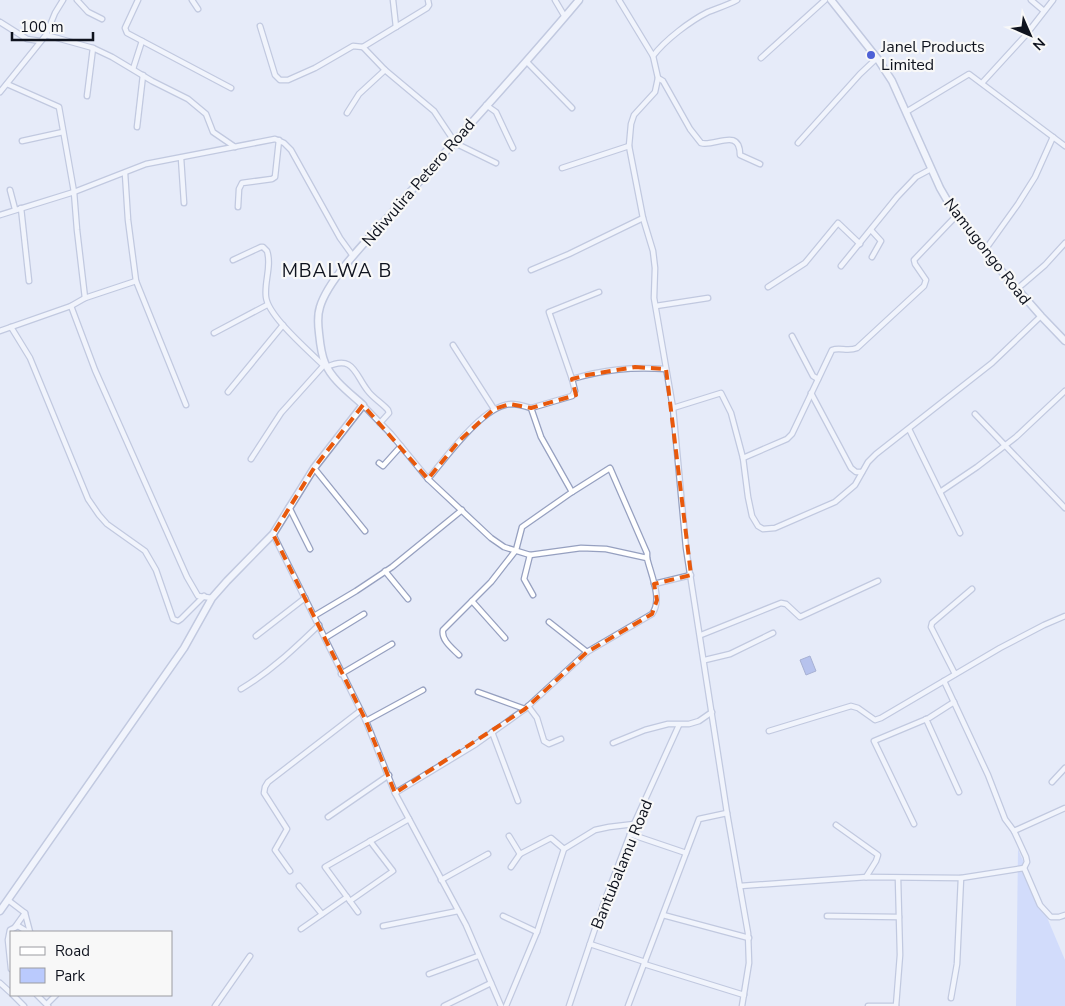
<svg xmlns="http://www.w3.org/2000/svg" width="1065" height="1006" font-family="'Nunito Sans',sans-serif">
<rect width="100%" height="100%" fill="#e6ebf9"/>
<polygon fill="#bacafd" points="1018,849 1065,960 1065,1006 1016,1006"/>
<polygon fill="#7c90de" stroke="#5b6aa4" points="810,656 816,671 806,675 800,660"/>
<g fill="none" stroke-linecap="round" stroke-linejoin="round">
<g stroke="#96a0c0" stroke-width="7">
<g id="street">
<polyline points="63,0 55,13 46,35 93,48 112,57 152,81 188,99 206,114 213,132 235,147"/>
<polyline points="77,0 88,12 102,19"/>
<polyline points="138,0 125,28 127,33 231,88"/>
<polyline points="192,0 198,9"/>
<polyline points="393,0 396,27"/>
<polyline points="555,0 565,17"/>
<polyline points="619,0 653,56"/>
<path d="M737 0C728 5 718 8 708 12 690 21 665 40 653 56L658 78 655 92 634 115 631 124 629 146 643 218 653 251 655 268 654 298 673 408 686 548 727 813 748 933 749 963 742 1006"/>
<polyline points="1031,0 1044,11"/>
<polyline points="0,22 27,39 40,41"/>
<polyline points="260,26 275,75 280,80 288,80 315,68 353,46 363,47 385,70 434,111 454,141 459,145 496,163"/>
<polyline points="363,47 427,8 429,5 428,0"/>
<polyline points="761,58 825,0"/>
<polyline points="527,62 572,108"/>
<polyline points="133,69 142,41"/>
<path d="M658 78 663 81 690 129 701 143C715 147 740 127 740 155L760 164"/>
<polyline points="982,83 1025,36 1053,0"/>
<polyline points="7,84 59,107 74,192 77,230 85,298"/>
<polyline points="0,92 46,35"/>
<polyline points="87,96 93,48"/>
<polyline points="486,105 496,112 513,148"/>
<polyline points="906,112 969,74 1065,146"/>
<polyline points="347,113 359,94 385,70"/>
<polyline points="137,127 143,75"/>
<polyline points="22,141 63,132"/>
<polyline points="798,143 860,74 877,58"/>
<polyline points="181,158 184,203"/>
<polyline points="562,168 629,146"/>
<polyline points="125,173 128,220 136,281 186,405"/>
<polyline points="10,190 15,209"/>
<polyline points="238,207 239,189 242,183 272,179 275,177 279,140"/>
<polyline points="21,208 29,281"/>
<polyline points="0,215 74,192 146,164 275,139 284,143 291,150 340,238 353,256"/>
<polyline points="871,230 881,241 872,257"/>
<polyline points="985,250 1018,204 1035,177 1053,137"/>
<path d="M233 260 261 247H263L267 251C272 266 264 282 266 297 268 316 309 351 323 365"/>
<polyline points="841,266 897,197 916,177 931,169"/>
<polyline points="531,270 569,254 643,218"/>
<polyline points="768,287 805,263 838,223 860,244"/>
<polyline points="1017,289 1045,265 1065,243"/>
<polyline points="71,306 95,370 187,577 198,596 212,598"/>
<polyline points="656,306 708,298"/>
<polyline points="11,327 30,358 88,499 99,515 107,524 145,551 156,570 173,619 178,621 181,619 204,596"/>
<polyline points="0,331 71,306 85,298 136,281"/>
<polyline points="214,333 267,305"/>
<polyline points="792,336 813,376 818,379"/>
<polyline points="453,345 494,409"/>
<path d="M327 367C354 354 355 375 368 391 373 398 382 403 388 410L389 413 380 423"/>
<polyline points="572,379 549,312 599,292"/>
<polyline points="228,392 283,325"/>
<polyline points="811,393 851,468 856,472 862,472"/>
<path d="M363 405 391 434 428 479 491 538 504 547 530 555 581 548 606 549 647 558C651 575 663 600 652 614L587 652 525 709 476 744 395 793"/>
<polyline points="673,408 721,393 731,413 743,458 748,497 752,516 758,526 763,529 775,528 835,502 855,485 868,462 876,454 992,363 1041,316"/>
<polyline points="975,414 1065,508"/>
<polyline points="909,429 960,533"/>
<path d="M743 458 787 439 792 434 832 350C840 347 848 352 857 348L924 286 926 280 915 264 914 260 957 215"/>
<polyline points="251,459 281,413 325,364"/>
<polyline points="379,463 383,466 401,446"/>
<polyline points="314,468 365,531"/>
<path d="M428 479C446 458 482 406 511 404 518 404 524 406 531 408"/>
<polyline points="572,492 610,468 647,553 647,558"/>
<polyline points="940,492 977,467 1016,437 1065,391"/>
<polyline points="289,507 310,549"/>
<polyline points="273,534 366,721 395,793 466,925 501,1006"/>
<polyline points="530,555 524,579 533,595"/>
<polyline points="385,571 408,599"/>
<polyline points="654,584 691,575"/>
<polyline points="472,601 505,638"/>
<polyline points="314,616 356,591 392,567 462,510"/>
<polyline points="549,622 587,652"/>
<polyline points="701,635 781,603 786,604 800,617 878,581"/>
<polyline points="256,636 305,598"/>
<polyline points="325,638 364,614"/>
<path d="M459 655C452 648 441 640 443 630L491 582 516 550 522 527 572 492 541 437 531 408 572 396 575 391 572 379C606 369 631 367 666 369"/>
<polyline points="705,660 730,654 773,633"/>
<polyline points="341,674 392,644"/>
<polyline points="955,674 931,627 932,623 972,589"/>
<polyline points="944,681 988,775 1005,819 1014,831 1026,857 1027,862 1024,868 1040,905 1051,917 1059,917 1065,915"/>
<path d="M241 689C271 671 294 649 319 625"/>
<polyline points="478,692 525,709"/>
<polyline points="528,706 537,718 544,741 549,744 561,739"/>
<polyline points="926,719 959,792"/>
<polyline points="366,721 423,690"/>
<polyline points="769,731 851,706 858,708 875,720 881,718 1000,648 1044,625 1065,616"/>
<polyline points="492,732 518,801"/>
<polyline points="613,743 645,730 668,724 689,724 699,721 712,712"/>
<polyline points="1052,782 1065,768"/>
<polyline points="328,817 389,775"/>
<polyline points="914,824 874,741 929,718 954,702"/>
<polyline points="836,825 878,855 876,861 866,877"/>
<polyline points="1014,831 1065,808"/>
<polyline points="630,834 686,853"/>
<polyline points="509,836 520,854"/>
<polyline points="511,867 520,854 551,838 564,849"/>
<polyline points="290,871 275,850 287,829 264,793 265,787 268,782 360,711"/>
<polyline points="441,880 488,854"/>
<polyline points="299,886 322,914"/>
<polyline points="740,886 867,877 961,878 1024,868"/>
<polyline points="8,900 25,913 30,932"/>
<polyline points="350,901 393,871 370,841"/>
<polyline points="358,912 325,867 409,819"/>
<polyline points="663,915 749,938"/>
<polyline points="503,916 537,932"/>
<polyline points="827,916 899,917"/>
<polyline points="383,926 458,911"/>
<polyline points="15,927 25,913"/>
<polyline points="301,929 347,897"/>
<polyline points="590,944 645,962"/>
<polyline points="644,964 744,995"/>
<polyline points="11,969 8,940 10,930 18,926 28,932"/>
<polyline points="429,974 478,956"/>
<polyline points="0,983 11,993"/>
<polyline points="13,995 24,1006"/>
<polyline points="37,995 48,1006"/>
<polyline points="951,998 957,964 961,878"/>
<polyline points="47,1004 56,995"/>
<polyline points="215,1006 250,956"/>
<polyline points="444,1006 491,983"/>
<polyline points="506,1006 537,932 564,849 595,830 609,827 634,824"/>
<polyline points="569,1006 603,905 634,824 679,725"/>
<polyline points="628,1006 699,819 727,813"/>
<polyline points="868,1006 896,1006"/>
<polyline points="896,1006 900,955 898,878"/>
</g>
</g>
<g stroke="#96a0c0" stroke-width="9">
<g id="secondary">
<polyline points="831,0 877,58 892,81 940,188 951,207 998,267 1041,316 1065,341"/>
<path d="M0 911 184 648 212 598 227 581 273 534 314 468 363 405C350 393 332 380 325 363 321 354 320 343 319 333 318 325 317 316 320 307 328 279 371 236 391 214 453 142 518 73 579 0"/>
</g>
</g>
<use href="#street" stroke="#fff" stroke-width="4.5"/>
<use href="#secondary" stroke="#fff" stroke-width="6"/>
</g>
<path d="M0 0H1065V1006H0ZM635 367 666 369 691 575 654 584 657 600 652 614 587 652 525 709 395 793 366 721 273 534 314 468 363 405 428 479 459 441 494 409 510 404 531 408 576 395 572 379 587 375Z" fill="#e6ebf9" fill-opacity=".55" fill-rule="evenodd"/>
<path fill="none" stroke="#e8590c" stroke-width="4" stroke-dasharray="10 6" stroke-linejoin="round" d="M635 367 666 369 691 575 654 584 657 600 652 614 587 652 525 709 395 793 366 721 273 534 314 468 363 405 428 479 459 441 494 409 510 404 531 408 576 395 572 379 587 375Z"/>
<circle fill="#4e61d6" stroke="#f8f8f8" stroke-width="2" cx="871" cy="55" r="5"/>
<g text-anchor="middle" stroke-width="4.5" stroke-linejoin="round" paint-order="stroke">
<g font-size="16" fill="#0f131e" stroke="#f8f8f8" text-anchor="start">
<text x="881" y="52">Janel Products<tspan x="881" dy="18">Limited</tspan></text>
</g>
<g font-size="16" fill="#0f131e" stroke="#f8f8f8">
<text transform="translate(418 182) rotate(-49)" y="6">Ndiwulira Petero Road</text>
<text transform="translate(988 251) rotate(52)" y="6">Namugongo Road</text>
<text transform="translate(621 864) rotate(-68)" y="6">Bantubalamu Road</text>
</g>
<g font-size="19" letter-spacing="1" fill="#0f131e" stroke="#f8f8f8">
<text x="337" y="277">MBALWA B</text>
</g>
</g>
<rect x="10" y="931" width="162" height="65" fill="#f8f8f8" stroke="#9b9ca1"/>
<rect x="20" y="947" width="25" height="8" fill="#ffffff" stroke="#9b9ca1"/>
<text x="55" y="956" font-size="15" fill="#0f131e">Road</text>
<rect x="20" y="968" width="25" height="15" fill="#bacafd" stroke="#9b9ca1"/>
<text x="55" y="981" font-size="15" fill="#0f131e">Park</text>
<g transform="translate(1030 35) rotate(135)" stroke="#f8f8f8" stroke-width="4" paint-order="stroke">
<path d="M0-4L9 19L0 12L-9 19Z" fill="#0f131e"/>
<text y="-8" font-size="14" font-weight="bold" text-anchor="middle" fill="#0f131e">N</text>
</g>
<path d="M12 32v8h81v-8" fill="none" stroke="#0f131e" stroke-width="2.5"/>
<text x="20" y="32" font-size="15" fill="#0f131e" stroke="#f8f8f8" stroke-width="4" paint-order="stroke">100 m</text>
</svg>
